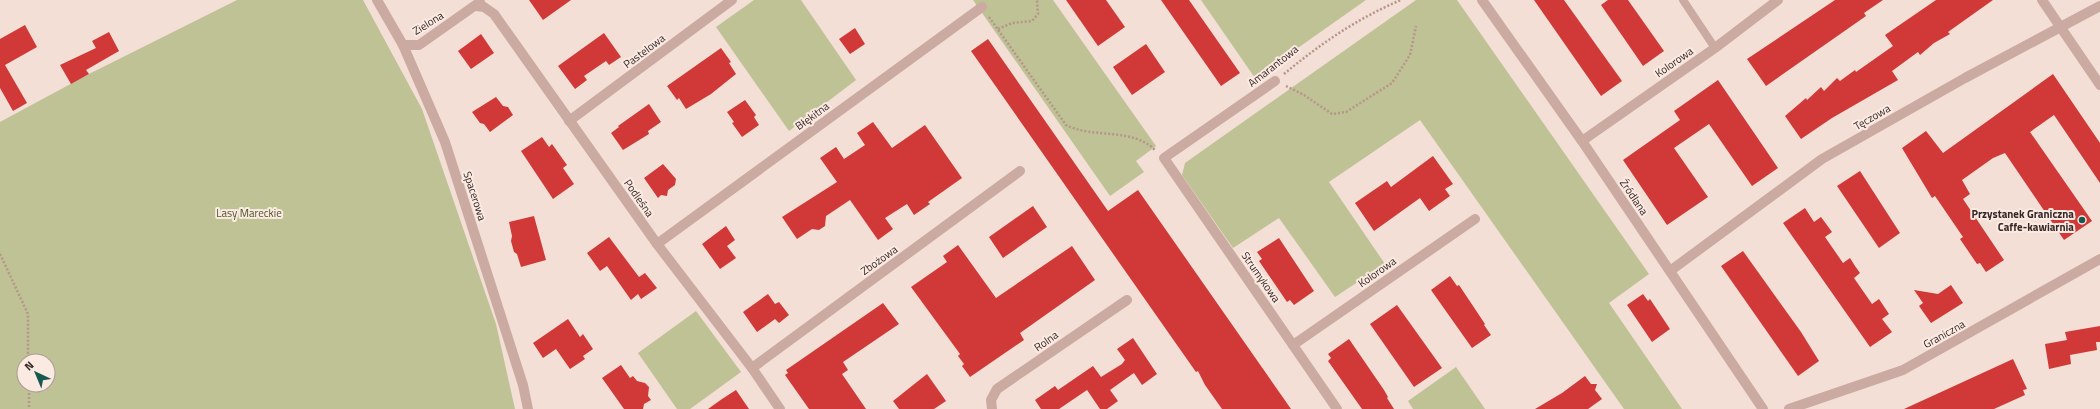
<svg xmlns="http://www.w3.org/2000/svg" width="2100" height="409" font-family="'Titillium Web',sans-serif">
<rect width="100%" height="100%" fill="#f3dfd6"/>
<g fill="#bec295" fill-rule="evenodd">
<path d="M237 0H363L422 109 496 324 515 409H0V122L89 74ZM24 361H48V385H24Z"/>
<polygon points="754,0 801,0 856,80 789,131 716,27"/>
<polygon points="973,0 1053,0 1156,146 1136,161 1144,172 1110,196"/>
<polygon points="1201,0 1366,0 1255,78"/>
<polygon points="1416,0 1457,0 1649,274 1609,303 1682,409 1624,409 1420,120 1329,182 1385,264 1335,297 1279,218 1233,248 1182,175 1185,163"/>
<polygon points="696,311 741,372 690,409 677,409 638,353"/>
<polygon points="1456,367 1485,409 1413,409 1408,401"/>
</g>
<g fill="#d03937">
<polygon points="529,0 571,0 543,20"/>
<polygon points="1066,0 1106,0 1125,27 1098,46"/>
<polygon points="1161,0 1189,0 1240,73 1221,86"/>
<polygon points="1534,0 1564,0 1622,81 1601,96"/>
<polygon points="1608,0 1628,0 1664,51 1643,66 1601,5"/>
<polygon points="1835,0 1883,0 1864,13 1866,16 1766,86 1747,59"/>
<polygon points="1936,0 1993,0 1948,32 1950,34 1934,43 1920,55 1918,52 1892,71 1898,80 1832,118 1801,139 1785,116 1806,98 1807,100 1821,87 1824,91 1837,78 1840,81 1855,70 1856,72 1893,46 1885,35"/>
<polygon points="25,25 37,47 5,65 27,103 13,111 0,88 0,39"/>
<polygon points="855,28 865,44 850,54 839,39"/>
<polygon points="109,32 119,51 86,70 89,74 71,84 60,65 96,48 92,41"/>
<polygon points="604,33 621,57 609,65 606,61 584,76 587,80 575,89 558,66"/>
<polygon points="481,34 494,53 471,69 458,51"/>
<polygon points="988,39 1108,211 1138,190 1291,409 1222,409 1205,385 1198,371 1196,372 1177,345 971,51"/>
<polygon points="1146,44 1165,72 1132,95 1113,67"/>
<polygon points="721,48 731,62 729,63 736,74 711,94 686,109 679,98 677,100 667,86"/>
<polygon points="2053,74 2100,143 2100,183 2054,115 2030,132 2092,221 2064,240 2005,153 1993,158 1962,180 1970,194 1963,199 2004,260 1986,272 1980,263 1977,264 1960,239 1963,237 1935,196 1932,198 1902,148 1926,131 1943,153"/>
<polygon points="1718,80 1778,168 1752,186 1709,124 1674,148 1708,197 1667,225 1623,160 1680,120 1674,111"/>
<polygon points="496,97 503,106 508,107 513,115 490,132 484,124 480,123 472,112"/>
<polygon points="745,100 756,115 754,117 759,125 742,137 732,123 734,122 727,112"/>
<polygon points="649,104 661,122 648,131 649,134 623,150 611,133 619,127 618,126"/>
<polygon points="873,122 892,148 925,125 962,178 928,202 930,204 914,215 907,204 885,218 893,229 878,240 850,200 826,216 825,226 819,230 812,229 797,239 782,217 837,182 820,158 836,147 844,159 865,145 857,133"/>
<polygon points="542,137 549,147 552,144 567,165 563,168 574,184 553,199 521,151"/>
<polygon points="1433,156 1453,184 1445,189 1450,196 1429,211 1420,198 1374,231 1355,203 1387,181 1391,187"/>
<polygon points="663,164 676,179 675,185 668,190 667,196 661,195 658,198 644,178"/>
<polygon points="1860,171 1900,233 1879,248 1837,186"/>
<polygon points="1033,206 1047,227 1003,258 989,237"/>
<polygon points="1805,208 1814,222 1821,217 1832,232 1825,237 1843,263 1850,258 1855,266 1860,273 1854,278 1872,304 1879,299 1889,314 1882,319 1892,332 1870,347 1783,223"/>
<polygon points="534,216 546,260 521,267 517,254 514,252 511,241 512,236 509,222"/>
<polygon points="726,226 735,240 727,246 736,258 720,269 702,244"/>
<polygon points="609,237 639,277 645,273 657,288 641,299 638,294 631,300 607,266 600,271 587,253"/>
<polygon points="1279,238 1314,291 1294,305 1290,300 1287,302 1259,261 1262,259 1257,252"/>
<polygon points="958,245 996,298 1072,246 1095,280 1020,333 1024,340 970,377 962,366 964,364 958,356 960,354 911,287 947,262 943,256"/>
<polygon points="1743,251 1801,332 1819,361 1798,376 1721,266"/>
<polygon points="1450,276 1457,286 1459,285 1485,324 1484,325 1491,335 1472,348 1431,290"/>
<polygon points="1951,285 1963,303 1931,323 1919,306 1923,303 1914,290 1938,294"/>
<polygon points="768,294 775,304 779,302 789,315 779,323 775,319 757,332 743,312"/>
<polygon points="1643,294 1648,301 1650,299 1670,329 1652,342 1627,305"/>
<polygon points="883,303 899,324 843,362 848,370 842,374 866,409 809,409 785,375 788,373 786,370"/>
<polygon points="1397,305 1442,368 1414,387 1370,324"/>
<polygon points="568,319 580,337 583,334 593,349 583,356 585,359 570,369 556,349 543,358 533,343"/>
<polygon points="2100,326 2100,342 2096,342 2097,350 2070,355 2071,364 2049,369 2045,344 2067,340 2065,332"/>
<polygon points="1133,338 1157,374 1142,385 1134,373 1131,375 1110,390 1118,401 1107,409 1100,409 1087,390 1059,409 1041,409 1035,400 1055,386 1058,390 1093,366 1101,377 1122,364 1125,360 1117,349"/>
<polygon points="1349,339 1384,390 1388,397 1387,398 1394,409 1362,409 1328,361 1331,358 1328,354"/>
<polygon points="2013,359 2027,389 2023,390 2025,395 1994,409 1904,409"/>
<polygon points="621,365 630,378 633,376 637,381 645,383 649,387 648,396 651,400 644,404 643,409 624,409 602,378"/>
<polygon points="927,374 946,401 934,409 899,409 893,401"/>
<polygon points="1585,376 1591,384 1597,384 1595,390 1602,399 1588,409 1535,409 1562,393"/>
<polygon points="736,390 749,409 708,409 722,399"/>
</g>
<g fill="none" stroke-linecap="round" stroke-linejoin="round">
<g stroke="#b7948c" stroke-width="2.5" stroke-dasharray="2 2" stroke-linecap="butt">
<path d="M989 17 1066 125C1093 139 1132 127 1155 150"/>
<polyline points="998,29 1012,23 1032,21 1038,14 1037,0"/>
<path d="M1284 74C1320 44 1358 18 1401 0"/>
<polyline points="1286,86 1304,95 1332,114 1346,112 1392,83 1410,55 1416,26"/>
<polyline points="0,254 28,314 28,361"/>
<polyline points="29,385 29,409"/>
</g>
<polyline stroke="#cbaba1" stroke-width="8" points="1683,0 1715,48"/>
<g stroke="#cbaba1" stroke-width="10">
<polyline points="377,0 403,45 445,142 523,385 528,409"/>
<polyline points="1482,0 1582,141 1763,409"/>
<polyline points="2042,0 2100,85"/>
<polyline points="476,6 484,7 494,14 657,244 752,368 780,409"/>
<polyline points="403,45 419,45 480,2"/>
<polyline points="1275,81 1164,158 1337,409"/>
<polyline points="569,121 732,0"/>
<polyline points="1582,141 1715,48 1778,0"/>
<polyline points="657,244 982,7"/>
<polyline points="1670,271 1822,159 1965,78 2100,6"/>
<polyline points="1293,345 1475,219"/>
<polyline points="752,368 1020,171"/>
<polyline points="992,409 991,400 997,389 1127,300"/>
<polyline points="1789,409 1903,370 2100,259"/>
</g>
</g>
<circle fill="#17594f" stroke="#faeae2" stroke-width="1.5" cx="2082" cy="220" r="4"/>
<g text-anchor="middle" stroke-width="4" stroke-linejoin="round" paint-order="stroke">
<g font-size="11" fill="#352625" stroke="#faeae2">
<text transform="translate(428 23) rotate(-32)" y="4">Zielona</text>
<text transform="translate(644 51) rotate(-37)" y="4">Pastelowa</text>
<text transform="translate(1674 62) rotate(-35)" y="4">Kolorowa</text>
<text transform="translate(1273 66) rotate(-38)" y="4">Amarantowa</text>
<text transform="translate(812 116) rotate(-36)" y="4">Błękitna</text>
<text transform="translate(1872 117) rotate(-30)" y="4">Tęczowa</text>
<text transform="translate(475 196) rotate(72)" y="4">Spacerowa</text>
<text transform="translate(1634 197) rotate(56)" y="4">Źródlana</text>
<text transform="translate(639 198) rotate(55)" y="4">Podleśna</text>
<text transform="translate(879 260) rotate(-36)" y="4">Zbożowa</text>
<text transform="translate(1377 272) rotate(-35)" y="4">Kolorowa</text>
<text transform="translate(1261 277) rotate(55)" y="4">Strumykowa</text>
<text transform="translate(1944 334) rotate(-29)" y="4">Graniczna</text>
<text transform="translate(1046 341) rotate(-35)" y="4">Rolna</text>
</g>
<g font-size="11" fill="#4f5527" stroke="#faeae2">
<text x="249" y="217">Lasy Mareckie</text>
</g>
<g font-size="11" font-weight="bold" fill="#352625" stroke="#faeae2" text-anchor="end">
<text x="2074" y="218">Przystanek Graniczna<tspan x="2074" dy="13">Caffe-kawiarnia</tspan></text>
</g>
</g>
<g transform="translate(36 373) rotate(316)"><circle r="19" fill="#faeae2" stroke="#ab9c96"/>
<path d="M0-3L7 15L0 10L-7 15Z" fill="#17594f"/>
<text y="-6" font-size="11" font-weight="bold" text-anchor="middle" fill="#352625">N</text>
</g>
</svg>
